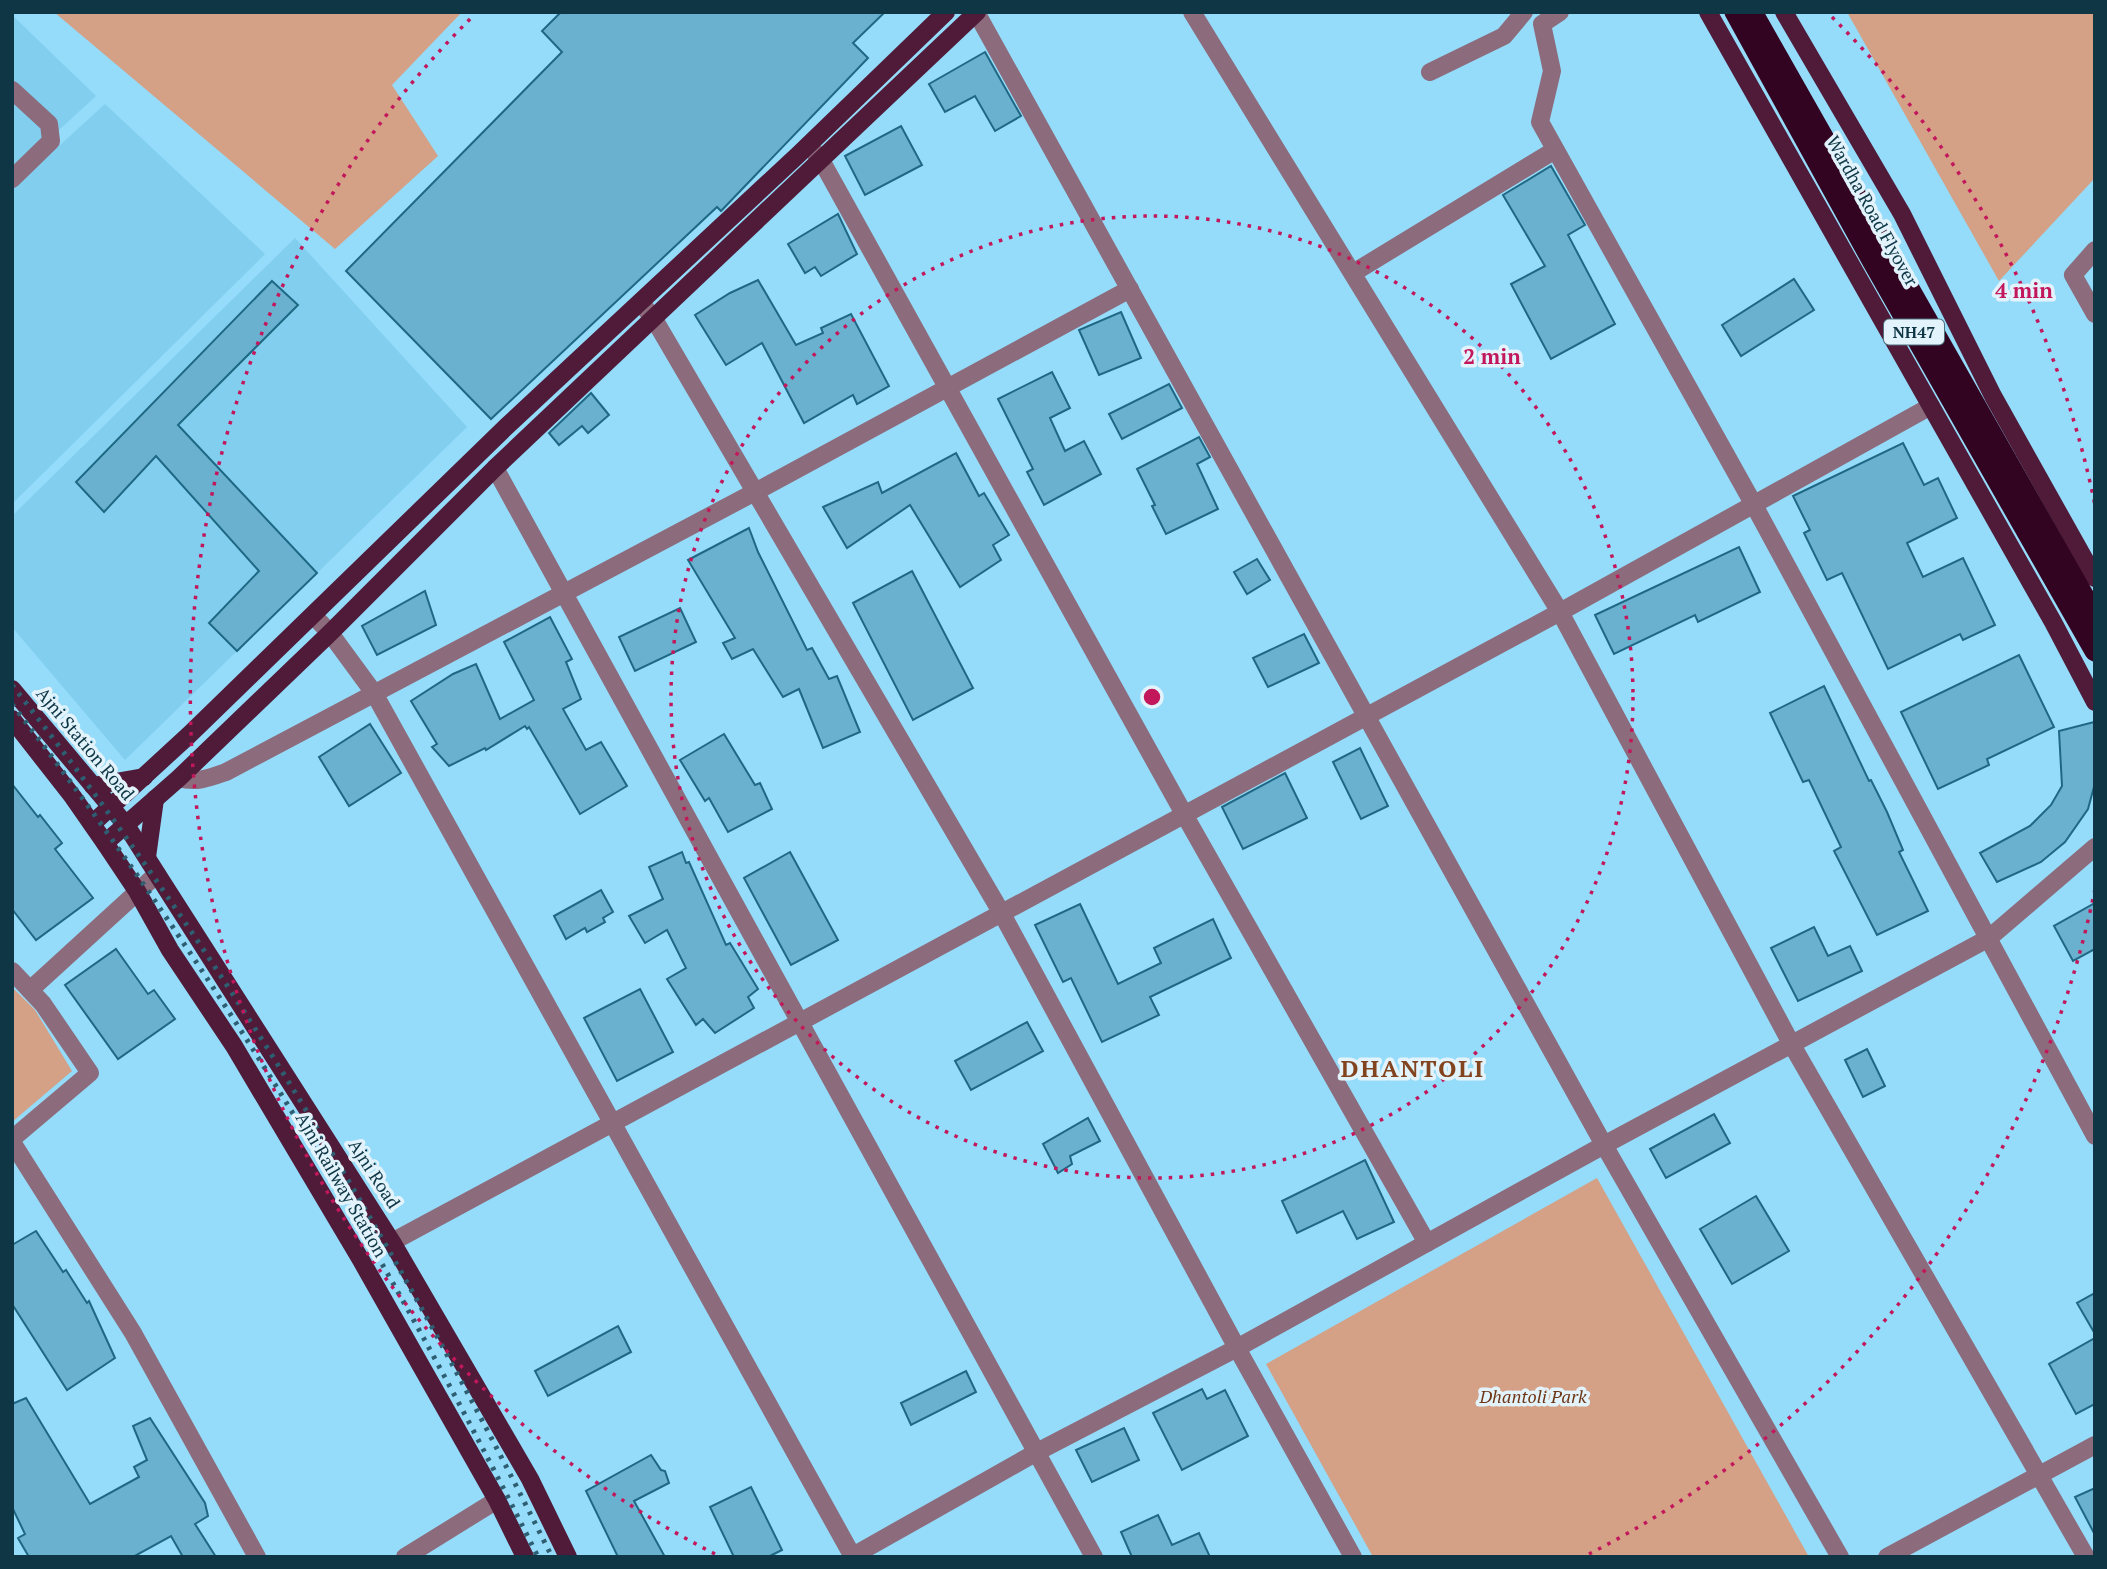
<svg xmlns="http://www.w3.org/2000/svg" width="2107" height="1569" font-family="'PT Serif',serif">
<rect width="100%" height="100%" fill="#95dbfa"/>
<g fill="#81ceef">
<polygon points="12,15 96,96 12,173"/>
<polygon points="105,104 265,254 12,504 12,189"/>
<polygon points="295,238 467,427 125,760 12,627 12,516"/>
</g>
<g fill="#d4a086">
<polygon points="54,12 462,12 392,85 438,156 335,249"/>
<polygon points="1847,12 2095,12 2095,178 1999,281"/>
<polygon points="12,987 35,1010 72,1071 12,1122"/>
<polygon points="1597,1178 1809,1557 1373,1557 1266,1364"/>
</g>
<g fill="#6ab1d0" stroke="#1f6884" stroke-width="2">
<polygon points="561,12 885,12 853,43 868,58 721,211 717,207 491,419 346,271 562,52 542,31"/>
<polygon points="985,52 1021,116 995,131 975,96 945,112 929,84"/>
<polygon points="901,126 922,165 865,195 845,156"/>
<polygon points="1551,166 1585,225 1568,235 1615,324 1551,359 1511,284 1545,266 1503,195"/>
<polygon points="838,214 857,254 821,276 815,267 805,273 788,244"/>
<polygon points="1794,279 1814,310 1741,356 1722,325"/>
<polygon points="758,280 796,345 823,333 821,328 851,314 889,386 857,404 853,395 804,423 762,343 726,365 695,315 730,293"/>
<polygon points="272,281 298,305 178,425 317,573 237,651 209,623 259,571 156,456 104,512 76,482"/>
<polygon points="1121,312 1141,358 1099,375 1079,330"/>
<polygon points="1052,372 1070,408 1050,418 1065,451 1084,441 1101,474 1044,505 1027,472 1033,469 998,399"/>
<polygon points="1169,384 1182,408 1122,439 1109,414"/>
<polygon points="591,393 609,415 588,433 582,426 559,445 549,433"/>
<polygon points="1199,437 1210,457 1197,464 1218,509 1166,534 1152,506 1155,505 1137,469"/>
<polygon points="1903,443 1924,485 1938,478 1957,518 1907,543 1923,577 1963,558 1995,625 1963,640 1960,634 1888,669 1842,573 1827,580 1804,533 1810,530 1793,496"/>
<polygon points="956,453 979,496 984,493 1009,535 993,545 1001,560 960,587 910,505 847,548 823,507 878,482 882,493"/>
<polygon points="749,528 758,552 807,650 812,648 829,679 837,676 860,732 823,748 799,689 783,697 753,649 732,659 723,643 735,638 688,560"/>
<polygon points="1739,547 1760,592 1698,622 1695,615 1614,654 1595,615"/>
<polygon points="1257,559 1270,580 1247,594 1234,572"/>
<polygon points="912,571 973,688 913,720 853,603"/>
<polygon points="425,591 436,625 377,655 362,626"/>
<polygon points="680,608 696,642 635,671 619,637"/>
<polygon points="550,617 572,659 566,662 581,699 563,709 586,750 601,742 627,786 580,814 529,727 527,729 525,726 486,750 485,748 449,766 432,747 437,744 411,701 453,674 476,664 500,719 534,700 504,642"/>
<polygon points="1304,634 1319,663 1268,687 1253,658"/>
<polygon points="2019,655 2054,727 1987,759 1989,765 1938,789 1901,712"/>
<polygon points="1824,686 1869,781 1871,780 1887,812 1903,850 1899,852 1928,911 1877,935 1834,851 1841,847 1809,780 1803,782 1770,713"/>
<polygon points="2094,722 2095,783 2088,809 2065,842 2041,862 1997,882 1980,853 2030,826 2051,805 2062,786 2059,731"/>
<polygon points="370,724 401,773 349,806 319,757"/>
<polygon points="724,734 755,785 760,783 772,809 728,832 709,798 705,801 680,760"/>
<polygon points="1360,748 1388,806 1361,819 1333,762"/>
<polygon points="1285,773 1307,818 1243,849 1222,807"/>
<polygon points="12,784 38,817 40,815 62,843 55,849 93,898 36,940 12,909"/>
<polygon points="682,852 686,863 689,862 726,945 730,943 758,989 748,997 754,1008 715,1033 703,1019 696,1025 667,979 686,968 667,930 645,943 629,916 663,899 649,867"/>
<polygon points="790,852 838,940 791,965 744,878"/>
<polygon points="601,890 613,912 603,918 605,922 587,932 585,928 566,939 554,916"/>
<polygon points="2095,903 2095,949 2073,961 2054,926"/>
<polygon points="1080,904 1118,984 1161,963 1154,948 1213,919 1231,958 1150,997 1159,1015 1102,1042 1071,978 1063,982 1035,925"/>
<polygon points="1814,927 1828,956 1850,946 1862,971 1798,1001 1771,948"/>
<polygon points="116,949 148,994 154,990 175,1019 118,1059 65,985"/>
<polygon points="640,989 673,1052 617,1081 584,1018"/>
<polygon points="1027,1022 1043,1051 971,1090 955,1061"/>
<polygon points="1867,1049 1885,1086 1863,1097 1845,1060"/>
<polygon points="1714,1114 1730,1143 1666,1178 1650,1149"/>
<polygon points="1088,1118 1100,1141 1070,1156 1072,1164 1058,1173 1043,1144"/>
<polygon points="1365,1160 1394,1222 1357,1239 1343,1211 1297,1233 1282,1201"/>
<polygon points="1756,1196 1789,1251 1732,1284 1700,1229"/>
<polygon points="36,1231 63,1272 66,1270 87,1303 89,1301 115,1358 67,1390 12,1304 12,1245"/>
<polygon points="2095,1293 2095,1334 2077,1303"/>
<polygon points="618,1326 631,1352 548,1396 535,1371"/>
<polygon points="2095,1338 2095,1404 2076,1414 2049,1364"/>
<polygon points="966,1371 976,1392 911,1425 901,1403"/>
<polygon points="1202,1389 1207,1399 1225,1390 1248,1436 1182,1470 1153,1413"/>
<polygon points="26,1398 90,1504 139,1477 134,1467 147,1460 133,1426 150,1418 205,1503 208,1516 195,1524 216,1557 183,1557 171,1536 133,1557 29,1557 18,1538 25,1534 12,1507 12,1404"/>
<polygon points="1124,1428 1139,1460 1092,1482 1076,1450"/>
<polygon points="651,1455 661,1470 665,1471 669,1483 634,1501 665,1557 618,1557 586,1491"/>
<polygon points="751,1487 782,1550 768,1557 734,1557 710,1507"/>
<polygon points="2095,1488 2095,1535 2075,1497"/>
<polygon points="1158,1515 1172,1545 1199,1533 1210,1557 1132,1557 1121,1532"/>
</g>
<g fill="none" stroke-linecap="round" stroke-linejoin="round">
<g stroke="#8c6c7c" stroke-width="18">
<polyline points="976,12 1604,1145 1840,1557"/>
<polyline points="1192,12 1560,612 1792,1045 2086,1557"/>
<polyline points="1560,12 1542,24 1552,71 1540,122 1754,505 2095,1136"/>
<polyline points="1430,72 1504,36 1524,12"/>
<polyline points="12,90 49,124 51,141 12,179"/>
<polyline points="811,148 821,160 1184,814 1427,1243"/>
<polyline points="2095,250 2073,275 2095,314"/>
<polyline points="1353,273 1555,150"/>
<polyline points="641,303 654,319 1001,912 1237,1348 1353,1557"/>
<polyline points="495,468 1094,1557"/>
<polyline points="313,615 330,633 374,693 853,1557"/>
<path d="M179 778C196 783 209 778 226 772L755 492 1130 289"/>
<polyline points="12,971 43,1004 90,1073 12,1139"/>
<polyline points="30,990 157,874"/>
<polyline points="12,1142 133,1333 257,1557"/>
<polyline points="392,1242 1560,612 1931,406"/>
<polyline points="405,1557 497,1500"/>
<polyline points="851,1557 1037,1452 1237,1348 1604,1145 1989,938 2095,847"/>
<polyline points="1887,1557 2095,1445"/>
</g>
<g stroke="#4f1b39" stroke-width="18">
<polyline points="1708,12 2053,622 2095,702"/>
<polyline points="1784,12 1902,214 1993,396 2095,578"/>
<polyline points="12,689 126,825 157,874 392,1242 530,1479 568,1557"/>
<polyline points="12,719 73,797 105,843 137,891 170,950 234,1046 361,1260 497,1500 525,1557"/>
<polyline points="93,786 144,777"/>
<polyline points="92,824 189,735 507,426 799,154 946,12"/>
<polyline points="105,843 179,778 330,633 495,468 977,12"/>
<polyline points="147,857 155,799"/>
</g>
<g stroke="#330421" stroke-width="21">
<polyline points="1735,12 1873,262 2095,651"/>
<polyline points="1752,12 2095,616"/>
</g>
<g stroke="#2e5e71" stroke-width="5" stroke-dasharray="3.5 7" stroke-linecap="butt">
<path d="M12 685C223 954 400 1251 552 1557"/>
<path d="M12 704C216 970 389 1257 538 1557"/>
</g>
</g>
<g fill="none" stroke="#c2185b" stroke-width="3.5" stroke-dasharray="3.5 7">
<circle cx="1152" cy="697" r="481"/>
<path d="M2095 889A962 962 0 0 1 1589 1554M715 1554A962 962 0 0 1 472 17M1832 17A962 962 0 0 1 2095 505"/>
</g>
<g text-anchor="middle" stroke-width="7" stroke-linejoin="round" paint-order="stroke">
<rect fill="#e3f3fb" stroke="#4e6f7c" stroke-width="2" x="1884" y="319.5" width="60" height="25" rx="5"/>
<g font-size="16" font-weight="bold" fill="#0e3645">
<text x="1914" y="338">NH47</text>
</g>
<g font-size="18" fill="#0e3645" stroke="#e3f3fb">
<text transform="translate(1872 211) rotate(61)" y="6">Wardha Road Flyover</text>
<text transform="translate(85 744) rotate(50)" y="6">Ajni Station Road</text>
<text transform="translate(374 1174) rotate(57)" y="6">Ajni Road</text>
<text transform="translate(341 1185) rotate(60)" y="6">Ajni Railway Station</text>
</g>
<g font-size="18" font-style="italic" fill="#6f3615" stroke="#e3f3fb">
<text x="1533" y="1403">Dhantoli Park</text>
</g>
<g font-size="24" font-weight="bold" letter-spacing="2" fill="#82431f" stroke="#e3f3fb">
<text x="1413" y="1077">DHANTOLI</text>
</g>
</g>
<circle cx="1152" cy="697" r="10" fill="#c2185b" stroke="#e3f3fb" stroke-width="3.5"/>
<g font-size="21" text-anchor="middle" font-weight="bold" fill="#c2185b" stroke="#e3f3fb" stroke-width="7" stroke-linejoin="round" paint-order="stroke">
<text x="2024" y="298">4 min</text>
<text x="1492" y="364">2 min</text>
</g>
<rect width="2107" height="1569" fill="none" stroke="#0e3645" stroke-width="28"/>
</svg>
